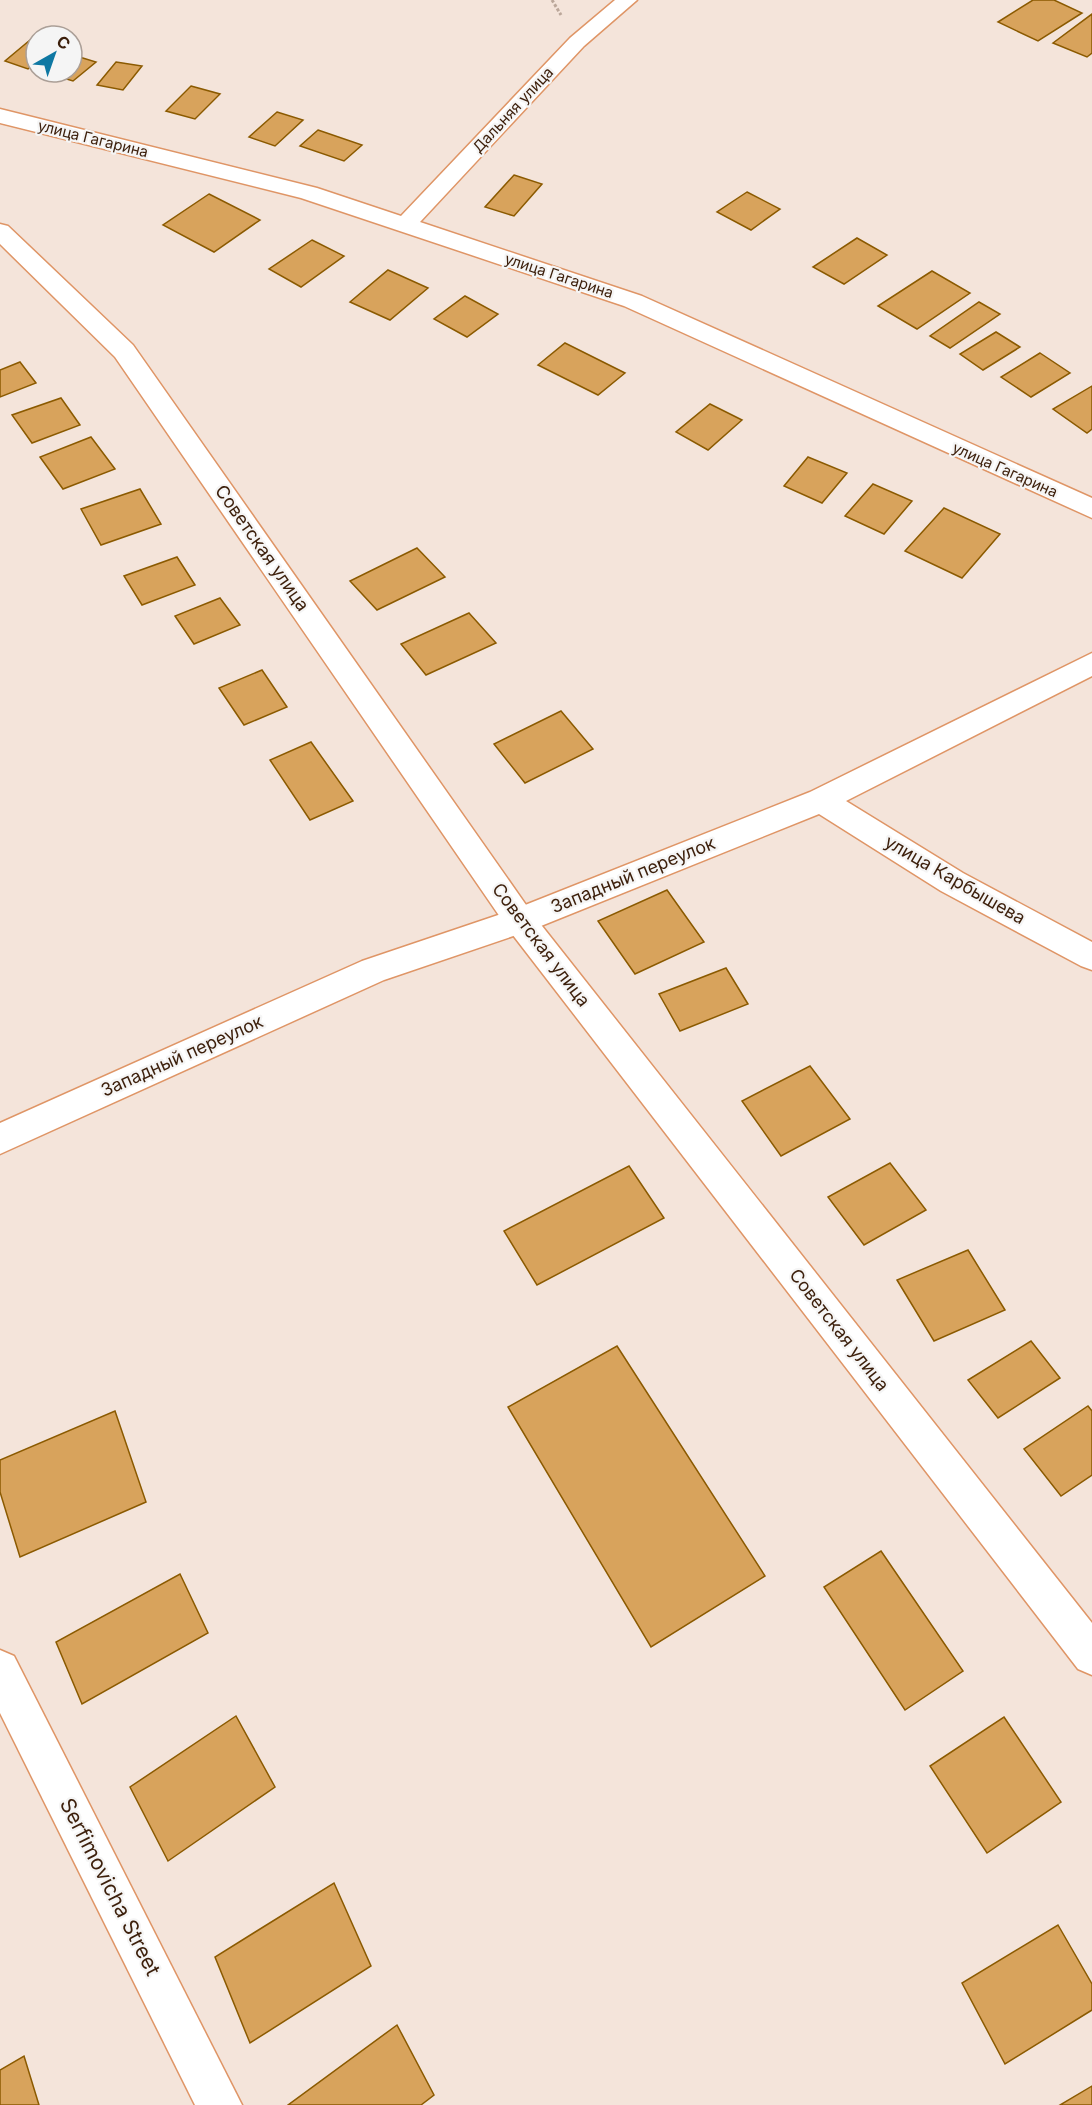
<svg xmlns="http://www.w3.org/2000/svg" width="1092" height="2105" font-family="Inter,sans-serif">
<rect width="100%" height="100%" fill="#f4e4da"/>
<g fill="#d8a35c" stroke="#8b5a00" stroke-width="1.5">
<polygon points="1033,0 1054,0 1082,13 1038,41 998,22"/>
<polygon points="1092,14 1092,53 1087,57 1053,43"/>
<polygon points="30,40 36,42 36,62 28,69 5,61"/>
<polygon points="73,55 96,62 73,81 50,74 72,72"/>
<polygon points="116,62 142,66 123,90 97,85"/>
<polygon points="191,86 220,94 195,119 166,111"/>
<polygon points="277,112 303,120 275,146 249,137"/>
<polygon points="318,130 362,145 344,161 300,146"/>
<polygon points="514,175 542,184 514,216 485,207"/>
<polygon points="747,192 780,209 751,230 717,212"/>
<polygon points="209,194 260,220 214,252 163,225"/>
<polygon points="857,238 887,255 844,284 813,267"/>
<polygon points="312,240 344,256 301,287 269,269"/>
<polygon points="388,270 428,288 390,320 350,302"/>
<polygon points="932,271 970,293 917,329 878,306"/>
<polygon points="465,296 498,314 467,337 434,319"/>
<polygon points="979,302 1000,314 950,348 930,336"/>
<polygon points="996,332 1020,347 983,370 960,354"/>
<polygon points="565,343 625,373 598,395 538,365"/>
<polygon points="1040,353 1070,373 1031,397 1001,377"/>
<polygon points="20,362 36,383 0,397 0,370"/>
<polygon points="1092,386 1092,429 1087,433 1053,409"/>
<polygon points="61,398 80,425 32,443 12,415"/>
<polygon points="710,404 742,420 708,450 676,432"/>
<polygon points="91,437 115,469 63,489 40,457"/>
<polygon points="808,457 847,473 822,503 784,486"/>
<polygon points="873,484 912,501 884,534 845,516"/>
<polygon points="140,489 161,524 101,545 81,509"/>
<polygon points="944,508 1000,534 962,578 905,551"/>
<polygon points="417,548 445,577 377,610 350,581"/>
<polygon points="177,557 195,585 142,605 124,576"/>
<polygon points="220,598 240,625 194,644 175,616"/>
<polygon points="469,613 496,643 426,675 401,644"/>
<polygon points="262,670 287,707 244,725 219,688"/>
<polygon points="561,711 593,749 525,783 494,744"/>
<polygon points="311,742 353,801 310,820 270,760"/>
<polygon points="667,890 704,942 635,974 598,921"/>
<polygon points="726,968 748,1004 680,1031 659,994"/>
<polygon points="810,1066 850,1119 781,1156 742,1101"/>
<polygon points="890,1163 926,1210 864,1245 828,1197"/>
<polygon points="629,1166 664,1218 537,1285 504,1231"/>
<polygon points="968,1250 1005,1310 934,1341 897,1280"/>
<polygon points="1031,1341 1060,1378 998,1418 968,1380"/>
<polygon points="617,1346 765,1576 651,1647 508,1407"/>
<polygon points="1088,1406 1092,1411 1092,1475 1061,1496 1024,1449"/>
<polygon points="115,1411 146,1502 20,1557 0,1492 0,1460"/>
<polygon points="881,1551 963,1671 905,1710 824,1587"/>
<polygon points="180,1574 208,1633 82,1704 56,1642"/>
<polygon points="236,1716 275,1787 168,1861 130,1787"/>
<polygon points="1004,1717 1061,1802 987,1853 930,1766"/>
<polygon points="334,1883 371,1966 250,2043 215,1957"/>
<polygon points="1058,1925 1092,1984 1092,2010 1005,2064 962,1983"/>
<polygon points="397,2025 434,2095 421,2105 288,2105"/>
<polygon points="24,2056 39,2105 0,2105 0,2070"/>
<polygon points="1092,2086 1092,2105 1060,2105"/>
</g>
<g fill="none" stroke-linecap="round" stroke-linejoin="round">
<g stroke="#df9566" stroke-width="3">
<g id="minor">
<polygon points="615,0 637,0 584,46 420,222 642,296 1092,498 1092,518 624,306 301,198 0,123 0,109 317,188 401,216 570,38"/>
<polygon points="1092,653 1092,676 846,801 963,873 1092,942 1092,970 1081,966 941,891 819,814 531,930 384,980 0,1154 0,1123 362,961 510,911 810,792"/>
<polygon points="0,1650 14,1656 242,2105 195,2105 0,1713"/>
</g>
</g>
<g stroke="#df9566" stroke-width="3">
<polygon id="tertiary" points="0,224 8,226 133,345 531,912 1092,1623 1092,1675 1078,1669 509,930 115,357 0,244"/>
</g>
<polyline stroke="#bba79a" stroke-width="3" stroke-dasharray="3 2" stroke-linecap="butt" points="552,0 561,15"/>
<use href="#minor" fill="#fff" fill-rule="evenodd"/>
<use href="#tertiary" fill="#fff" fill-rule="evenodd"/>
</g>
<g text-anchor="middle" stroke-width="4.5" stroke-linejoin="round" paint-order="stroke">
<g font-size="15" fill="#3c1f0b" stroke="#f5f5f5">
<text transform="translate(513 110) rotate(-47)" y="5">Дальняя улица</text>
<text transform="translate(93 139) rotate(14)" y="5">улица Гагарина</text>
<text transform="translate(559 276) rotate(18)" y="5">улица Гагарина</text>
<text transform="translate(1005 470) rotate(24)" y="5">улица Гагарина</text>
</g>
<g font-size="18" fill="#3c1f0b" stroke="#f5f5f5">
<text transform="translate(262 548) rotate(55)" y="6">Советская улица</text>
<text transform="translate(633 875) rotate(-22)" y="6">Западный переулок</text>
<text transform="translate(955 880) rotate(30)" y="6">улица Карбышева</text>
<text transform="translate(541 945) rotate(53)" y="6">Советская улица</text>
<text transform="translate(182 1056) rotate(-24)" y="6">Западный переулок</text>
<text transform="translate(839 1330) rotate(52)" y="6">Советская улица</text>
</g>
<g font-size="21" fill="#3c1f0b" stroke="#f5f5f5">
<text transform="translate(110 1887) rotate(63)" y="7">Serfimovicha Street</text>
</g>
</g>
<g transform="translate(54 54) rotate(40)"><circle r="28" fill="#f5f5f5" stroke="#ab9f97" stroke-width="1.5"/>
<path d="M0-4.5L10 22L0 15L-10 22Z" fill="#0e78a3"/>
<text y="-9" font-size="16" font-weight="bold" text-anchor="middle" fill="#3c1f0b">С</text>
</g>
</svg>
